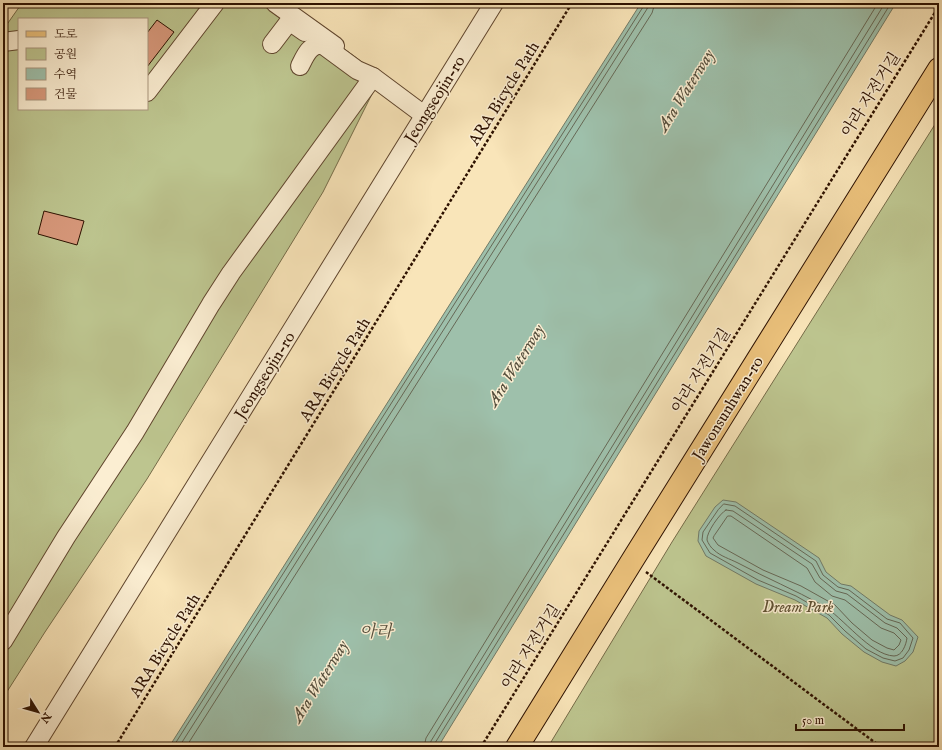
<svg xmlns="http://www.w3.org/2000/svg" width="942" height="750" font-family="'IM FELL English','Noto Serif KR',serif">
<rect width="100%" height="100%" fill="#f9e5b9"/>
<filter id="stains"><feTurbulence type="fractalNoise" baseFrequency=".005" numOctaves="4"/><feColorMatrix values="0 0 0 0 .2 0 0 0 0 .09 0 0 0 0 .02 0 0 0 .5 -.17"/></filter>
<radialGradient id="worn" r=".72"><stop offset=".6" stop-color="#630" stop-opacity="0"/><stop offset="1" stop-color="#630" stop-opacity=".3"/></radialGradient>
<g fill="#bdc58f" stroke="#756b48" fill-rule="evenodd">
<path d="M22 3H282L381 76 323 192 147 479 45 632 3 698V30ZM19 19H147V109H19Z"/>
<polygon points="939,118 939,747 548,747 672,542"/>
</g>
<g fill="#9ec0ab" stroke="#717a67">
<polygon points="641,3 896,3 438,747 169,747"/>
<polygon points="723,500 736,502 819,558 826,572 841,584 851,586 890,615 902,620 918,637 913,652 905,661 896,666 882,662 864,652 842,634 827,618 795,600 756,584 706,556 698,541 699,531 715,507"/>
</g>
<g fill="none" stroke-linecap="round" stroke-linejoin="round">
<g stroke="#666856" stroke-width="1">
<polygon points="724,504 735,506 816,561 823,575 838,587 849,590 887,619 900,623 913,638 909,650 903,658 895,661 883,658 866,649 845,631 829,615 796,596 758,580 710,553 702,540 703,532 718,510"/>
<path d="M726 510 733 511 812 564 820 578 836 591 847 594 885 623 897 628 907 638C906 645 902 656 894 656 870 655 843 617 822 605 795 590 766 578 738 563 730 559 720 556 714 550 711 548 708 543 707 540 706 533 720 513 726 510Z"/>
<polygon points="728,516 731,516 807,568 815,582 832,596 845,600 881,628 894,633 901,640 899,645 894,650 887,648 872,640 852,623 835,605 801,586 763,570 718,545 713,538 714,536"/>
<polyline points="173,747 643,7 644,3"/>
<polyline points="179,747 647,9 649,3"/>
<polyline points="186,747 652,13 655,3"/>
<polyline points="424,747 426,738 878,3"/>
<polyline points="430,747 431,741 885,3"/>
<polyline points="435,747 435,743 891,3"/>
</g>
</g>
<g fill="#d7987b" stroke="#2d1100">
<polygon points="157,20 174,32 147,67 147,33"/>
<polygon points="44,211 84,221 77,245 38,234"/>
</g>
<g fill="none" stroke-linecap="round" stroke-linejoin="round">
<g stroke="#60462e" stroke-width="20">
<g id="minor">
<polyline points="275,3 335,46"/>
<polyline points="3,42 19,40"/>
<polyline points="272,44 288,23 292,23 305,32"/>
<path d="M300 66C305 56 310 43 323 45L357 70 373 77 424 115"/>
<polyline points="147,92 215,3"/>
<polyline points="3,641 66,537 135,432 211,304 231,273 373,77"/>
<polyline points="34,747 494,3"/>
</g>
</g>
<g stroke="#2d1100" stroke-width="24">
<polyline id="major" points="517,747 632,561 939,69"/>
</g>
<g stroke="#2d1100" stroke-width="2.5" stroke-dasharray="3 2" stroke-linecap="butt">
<polyline points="646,572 881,747"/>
<polyline points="115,747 572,3"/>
<polyline points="481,747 939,6"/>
</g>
<use href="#minor" stroke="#fbeed2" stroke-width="18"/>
<use href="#major" stroke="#ecc27c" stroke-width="22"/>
</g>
<g text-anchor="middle" stroke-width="3" stroke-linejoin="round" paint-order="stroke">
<g font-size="16" fill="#2d1100" stroke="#fbeed2">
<text transform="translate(503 93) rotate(-58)" y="6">ARA Bicycle Path</text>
<text transform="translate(870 94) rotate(-58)" y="6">아라 자전거길</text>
<text transform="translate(434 99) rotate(-58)" y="6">Jeongseojin-ro</text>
<text transform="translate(334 369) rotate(-58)" y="6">ARA Bicycle Path</text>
<text transform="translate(700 370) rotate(-58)" y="6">아라 자전거길</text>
<text transform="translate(264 375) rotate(-58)" y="6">Jeongseojin-ro</text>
<text transform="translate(727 408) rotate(-58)" y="6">Jawonsunhwan-ro</text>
<text transform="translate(164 645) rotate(-58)" y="6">ARA Bicycle Path</text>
<text transform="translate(530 646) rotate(-58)" y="6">아라 자전거길</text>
</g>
<g font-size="16" font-style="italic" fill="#5f5032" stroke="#fbeed2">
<text x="798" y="612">Dream Park</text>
</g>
<g font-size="17" font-style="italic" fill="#554e3c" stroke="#fbeed2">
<text transform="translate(685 90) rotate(-58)" y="6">Ara Waterway</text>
<text transform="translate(515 365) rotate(-58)" y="6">Ara Waterway</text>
<text x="376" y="637">아라</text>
<text transform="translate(319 681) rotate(-58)" y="6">Ara Waterway</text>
</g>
</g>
<rect width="942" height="750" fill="none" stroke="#f9e5b9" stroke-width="16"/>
<rect x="4" y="4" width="934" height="742" fill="none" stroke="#2d1100" stroke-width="2"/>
<rect x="8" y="8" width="926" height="734" fill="none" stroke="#2d1100"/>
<rect x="18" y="18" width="130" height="92" fill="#fbeed2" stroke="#a9967e"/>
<rect x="26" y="31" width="20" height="6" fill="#ecc27c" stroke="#a9967e"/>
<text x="54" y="38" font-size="12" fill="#2d1100">도로</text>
<rect x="26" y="48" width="20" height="12" fill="#bdc58f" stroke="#a9967e"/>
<text x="54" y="58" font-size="12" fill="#2d1100">공원</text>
<rect x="26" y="68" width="20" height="12" fill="#9ec0ab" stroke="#a9967e"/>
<text x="54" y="78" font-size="12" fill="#2d1100">수역</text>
<rect x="26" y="88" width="20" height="12" fill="#d7987b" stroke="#a9967e"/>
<text x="54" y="98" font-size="12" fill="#2d1100">건물</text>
<g transform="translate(38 712) rotate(127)" stroke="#fbeed2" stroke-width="3" paint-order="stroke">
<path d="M0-3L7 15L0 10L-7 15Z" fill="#2d1100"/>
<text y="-6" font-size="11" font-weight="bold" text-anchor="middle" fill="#2d1100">N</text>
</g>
<path d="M796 724v6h108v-6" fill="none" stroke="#2d1100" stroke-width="2"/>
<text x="802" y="724" font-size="12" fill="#2d1100" stroke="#fbeed2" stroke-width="3" paint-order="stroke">50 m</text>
<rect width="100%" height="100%" filter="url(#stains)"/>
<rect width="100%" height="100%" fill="url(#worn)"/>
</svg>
